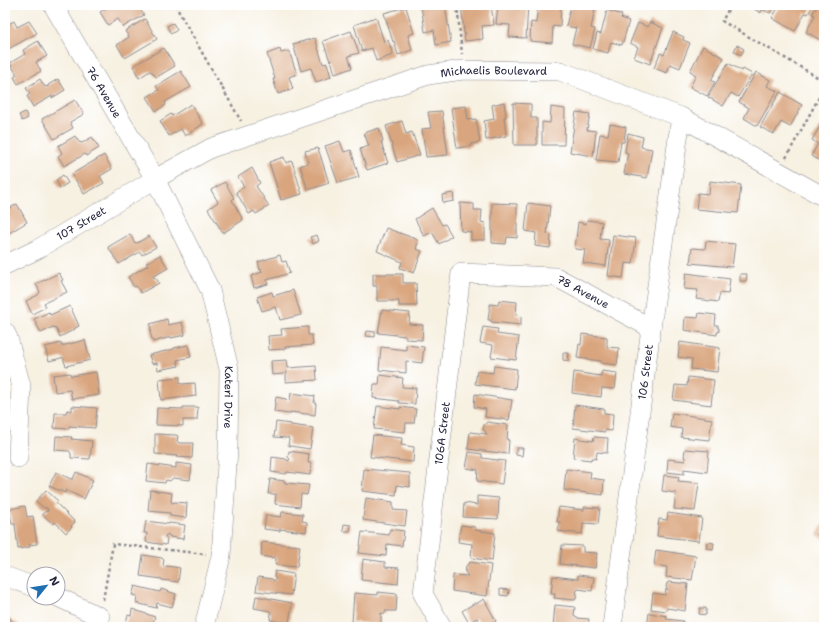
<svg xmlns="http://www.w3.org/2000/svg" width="829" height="632" font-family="'Shantell Sans',sans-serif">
<rect width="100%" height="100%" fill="#fff"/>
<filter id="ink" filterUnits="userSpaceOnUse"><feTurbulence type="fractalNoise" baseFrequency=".025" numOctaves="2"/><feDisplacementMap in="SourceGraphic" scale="8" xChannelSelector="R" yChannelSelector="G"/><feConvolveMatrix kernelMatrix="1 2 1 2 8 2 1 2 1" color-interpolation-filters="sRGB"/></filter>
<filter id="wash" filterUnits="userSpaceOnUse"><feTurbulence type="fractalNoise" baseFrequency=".012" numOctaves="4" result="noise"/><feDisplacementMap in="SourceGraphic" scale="16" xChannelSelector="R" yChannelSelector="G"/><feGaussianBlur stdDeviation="0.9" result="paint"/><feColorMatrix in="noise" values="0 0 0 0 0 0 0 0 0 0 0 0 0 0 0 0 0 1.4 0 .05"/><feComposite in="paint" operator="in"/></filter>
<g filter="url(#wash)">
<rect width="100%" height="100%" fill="#f7f1e2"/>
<g id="blocks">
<g fill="#d9a57e">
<polygon points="112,5 141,5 142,6 139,8 144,15 123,27 118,19 108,25 100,12"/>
<polygon points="421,5 445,5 451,42 436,45 434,30 425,32"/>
<polygon points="461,5 491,5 494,25 482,26 483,39 465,41"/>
<polygon points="498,5 528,5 526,38 509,37 510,25 496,24"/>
<polygon points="538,5 561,5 560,27 553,26 552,43 530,41 531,22 536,23"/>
<polygon points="571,5 596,5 591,28 595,29 590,48 572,44 576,28 566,26"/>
<polygon points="747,5 774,5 770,13 762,9 761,13"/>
<polygon points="780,5 791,5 794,7 795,5 813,5 808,14 805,13 795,31 772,18"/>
<polygon points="818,5 824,5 824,42 806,32 815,15 812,14"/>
<polygon points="406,7 414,33 408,35 412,50 398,55 394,41 393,42 384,13"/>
<polygon points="607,10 622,15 621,18 629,21 622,45 611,42 608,53 593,49 597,33 601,34"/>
<polygon points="376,17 384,42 388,40 393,55 376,61 372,48 362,51 354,25"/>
<polygon points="145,19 157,39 125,58 117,45 129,37 125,31"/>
<polygon points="14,21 17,27 29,21 37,33 5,51 5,26"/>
<polygon points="650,22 663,28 650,64 634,58 638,47 630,43 638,23 648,27"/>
<polygon points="173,23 177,30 171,34 167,26"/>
<polygon points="351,31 359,53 348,56 352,68 335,74 331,60 330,61 323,41"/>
<polygon points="673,32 684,37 683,40 690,43 680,68 670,64 667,73 654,68 660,53 664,55"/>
<polygon points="315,38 323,64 327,63 331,77 316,82 311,68 301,71 293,44"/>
<polygon points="38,41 47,56 36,62 41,71 18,84 14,77 17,75 10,63 25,54 23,50"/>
<polygon points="737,45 744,49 741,55 734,51"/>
<polygon points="703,46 724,58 711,80 715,82 707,96 690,87 696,75 690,71"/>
<polygon points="164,48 175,66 157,77 155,76 152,72 150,71 139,78 133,66"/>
<polygon points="280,49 281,53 289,51 297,74 289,77 293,89 278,94 273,79 275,79 267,54"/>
<polygon points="728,63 742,71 743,69 752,74 738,97 731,93 723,106 708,97"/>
<polygon points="181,71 191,87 165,102 166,105 156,111 147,97 159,90 156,86"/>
<polygon points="756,72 770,80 767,86 777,91 757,126 744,118 749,108 739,102"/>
<polygon points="40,79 44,86 48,87 48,85 58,79 65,90 52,98 52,96 33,107 27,96 30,94 26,88"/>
<polygon points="780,92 802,105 790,127 781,122 774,134 760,127"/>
<polygon points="75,100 84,114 70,122 73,128 54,139 42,119"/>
<polygon points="504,102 506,117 504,117 506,136 486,140 484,121 494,119 492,105"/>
<polygon points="513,103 531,104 531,118 537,118 537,145 514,145"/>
<polygon points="191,104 203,124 185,136 181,129 169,136 160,121 171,114 172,116"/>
<polygon points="466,106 468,120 476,119 480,142 471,144 472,146 457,148 451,108"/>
<polygon points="551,107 565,109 564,145 542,145 542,122 550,123"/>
<polygon points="442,111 448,155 426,157 422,129 431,128 428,112"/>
<polygon points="25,112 28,118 22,121 19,115"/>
<polygon points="576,112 590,114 587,130 596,131 593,156 570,152"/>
<polygon points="402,121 406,134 412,132 420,155 397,162 386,126"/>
<polygon points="823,121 824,121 824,163 811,156 818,144 812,140"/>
<polygon points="610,124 626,127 624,142 621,142 618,162 596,160 600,134 608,135"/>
<polygon points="379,128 383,141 381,142 388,163 367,170 360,149 369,146 364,133"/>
<polygon points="628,133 643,137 641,147 652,149 647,178 624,174 628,153 625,152"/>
<polygon points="75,136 79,142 82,143 92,137 99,148 86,156 85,154 64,166 58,156 62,153 58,146"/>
<polygon points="340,141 344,152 351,150 359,177 338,183 325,146"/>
<polygon points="318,148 329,183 308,190 300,166 308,163 305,151"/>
<polygon points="104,155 112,169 100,176 104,183 84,194 72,174"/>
<polygon points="284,157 286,163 292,161 302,194 281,200 269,162"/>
<polygon points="252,168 260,183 256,186 269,206 256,214 254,211 249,214 236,192 244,187 238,177"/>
<polygon points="63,175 68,183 60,188 56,180"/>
<polygon points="710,181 741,185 738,213 696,209 698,193 709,194"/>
<polygon points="225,182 234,198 232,200 243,220 223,233 208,209 218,202 211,190"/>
<polygon points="453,193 454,201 443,203 442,195"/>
<polygon points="460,203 474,204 474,210 482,210 481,222 485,223 485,240 471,240 471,232 461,231"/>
<polygon points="492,203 517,204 517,238 507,237 506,244 492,243"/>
<polygon points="528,203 550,206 547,234 551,235 550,248 535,246 536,233 525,231"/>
<polygon points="17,204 27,222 6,235 5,233 5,211"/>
<polygon points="432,208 442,225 445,224 452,236 439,244 432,232 424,236 415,219"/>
<polygon points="587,220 602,222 600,239 609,240 606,266 583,263 585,250 575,249 578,222 586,224"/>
<polygon points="386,228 416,239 418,242 416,249 422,251 414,273 400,268 402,262 377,251"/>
<polygon points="130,234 134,242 137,243 149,236 156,247 142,255 140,252 119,264 108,247"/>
<polygon points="317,235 319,241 313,244 310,237"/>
<polygon points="613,235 636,238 633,264 625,263 623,278 608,276"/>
<polygon points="706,241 735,244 732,267 690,263 692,248 705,249"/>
<polygon points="160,255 168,268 156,275 154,275 153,277 156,278 159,283 141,293 136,286 134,287 128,277 148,265 146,263"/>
<polygon points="280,255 282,262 286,261 290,273 267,280 268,284 254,288 251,276 262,272 261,269 260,270 258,262"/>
<polygon points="59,273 63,280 61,281 67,292 44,303 46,307 32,314 26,301 38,295 40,292 36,284"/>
<polygon points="686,273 730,279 728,294 720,293 718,302 696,299 698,290 684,289"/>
<polygon points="373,274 403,274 403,283 416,283 417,306 399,306 399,301 377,301 377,286 373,286"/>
<polygon points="740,274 747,274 746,281 740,281"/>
<polygon points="293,290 301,315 280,320 276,307 262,311 257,297 272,292 273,296"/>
<polygon points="499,300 517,302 516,315 521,316 521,325 491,322 491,320 488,320 490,304 498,305"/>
<polygon points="70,306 79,326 75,328 75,329 60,337 56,328 53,327 41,333 34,319 49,312 50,315"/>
<polygon points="382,310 410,313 409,324 423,325 422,340 406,339 406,336 378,333"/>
<polygon points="699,313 716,315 715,325 718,325 718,328 719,328 719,332 717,332 717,335 684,330 685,317 698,318"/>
<polygon points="167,319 168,325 182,322 185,335 171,338 171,337 153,342 150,332 151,331 150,324"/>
<polygon points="308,327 308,335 312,335 313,345 285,347 285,349 269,350 268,336 282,335 281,329"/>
<polygon points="483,327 498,329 497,334 519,337 516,360 491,357 493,345 480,343"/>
<polygon points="367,331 375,332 375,337 366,336"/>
<polygon points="582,334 607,337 607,347 619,348 617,365 601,363 601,361 577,358 579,344 581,345"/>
<polygon points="85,340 90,360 66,366 64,361 64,359 62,357 61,358 49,361 45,347 61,343 61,346"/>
<polygon points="680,342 720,348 717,372 691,369 692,359 678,357"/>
<polygon points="188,345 191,357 177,360 179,366 158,370 157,363 152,364 149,355 174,349 174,348"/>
<polygon points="406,345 424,347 422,363 406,361 406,373 379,370 381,347 406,350"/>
<polygon points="563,353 569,353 568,361 563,360"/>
<polygon points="287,360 288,368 316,366 317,380 286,382 286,375 287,373 286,371 283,374 272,375 271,361"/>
<polygon points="494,366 517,369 515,389 475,384 477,371 493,373"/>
<polygon points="602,371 617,373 615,389 602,388 601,397 572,393 574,372 601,376"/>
<polygon points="96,372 99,395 72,399 70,390 55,392 53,375 70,373 71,376"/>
<polygon points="380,375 403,378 402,387 416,388 415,404 399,403 399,401 373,398 374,384 379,384"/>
<polygon points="180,377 180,383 182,384 195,383 196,396 161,400 159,379"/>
<polygon points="688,377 714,380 711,405 673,400 675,385 687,386"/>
<polygon points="291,393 315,396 314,403 316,403 315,415 290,412 290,414 274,412 276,397 286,399 288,401 290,399"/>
<polygon points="475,394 512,400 509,420 485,417 486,409 474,407"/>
<polygon points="575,405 604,409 604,413 613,414 612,431 605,430 605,432 573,428"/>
<polygon points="72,406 97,408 95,428 69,426 69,429 54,428 55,413 66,413 67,410 72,411"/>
<polygon points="377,406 400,409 400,407 416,409 414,423 406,423 405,432 374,429"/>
<polygon points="183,407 198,407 197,420 183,420 183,426 156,425 157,408 183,409"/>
<polygon points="672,413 712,419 709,440 681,437 682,429 670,427"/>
<polygon points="276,422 291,424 291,425 313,428 310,449 290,446 288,445 289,440 288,437 287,438 274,437"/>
<polygon points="487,422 508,425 507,440 509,440 508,454 468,449 470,432 487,434 483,429 484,425"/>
<polygon points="155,434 176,435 178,436 177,441 179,443 193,443 192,458 176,457 177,456 155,454"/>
<polygon points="373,435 402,438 401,445 414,447 413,462 370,457"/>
<polygon points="56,436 72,437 71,439 92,441 90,459 71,458 71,453 69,451 55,450"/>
<polygon points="594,437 608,438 607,453 597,452 596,459 591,458 591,460 573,458 575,438 593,441"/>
<polygon points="516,448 523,448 522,456 516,455"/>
<polygon points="685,449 709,451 707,472 684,469 684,474 667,472 668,459 685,461 685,457 684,457"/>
<polygon points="289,451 309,454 308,463 311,463 310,475 287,472 286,474 271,472 272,457 286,459 288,461 290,459 288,457"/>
<polygon points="469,452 482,454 482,458 505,461 502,484 477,481 478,470 466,468"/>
<polygon points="176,463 192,465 190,480 173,478 170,481 166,480 165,483 146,481 148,464 176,468"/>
<polygon points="364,469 410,473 410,487 397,485 396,495 362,491"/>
<polygon points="566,469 591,472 590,478 604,480 603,495 564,490"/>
<polygon points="56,472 71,479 73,479 76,472 93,480 84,499 66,490 65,493 49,486"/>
<polygon points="664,475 679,477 678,481 699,483 695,511 674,509 676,493 662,491"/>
<polygon points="270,479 285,481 285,483 309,485 307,495 301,494 300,507 275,504 276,494 268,494"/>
<polygon points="46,490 58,501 56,503 75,522 71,526 72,527 66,533 55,522 53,524 42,514 46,511 48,511 47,508 44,508 36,501"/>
<polygon points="150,490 172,493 171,501 172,503 175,502 187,503 186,518 170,516 170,513 148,511"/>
<polygon points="477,496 499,498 498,519 463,517 464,503 477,505"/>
<polygon points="366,498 393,502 393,510 407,511 405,526 363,520"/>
<polygon points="25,506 27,517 33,516 37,544 29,545 30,547 18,549 15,524 12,524 9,509"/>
<polygon points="559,507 584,510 584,507 600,508 598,524 583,523 582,534 558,531 560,522 557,522"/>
<polygon points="282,512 303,514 302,521 307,522 306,532 280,529 280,531 264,529 266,515 281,517"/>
<polygon points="668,513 702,518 699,541 657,536 659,519 667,520"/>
<polygon points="146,521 169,524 169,523 185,525 183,539 170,537 168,534 165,536 167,539 166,545 146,542 147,533 144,533"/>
<polygon points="824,522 824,539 817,535"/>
<polygon points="344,524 351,525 350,531 343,531"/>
<polygon points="461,525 475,527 475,530 495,533 492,561 471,558 472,544 458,542"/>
<polygon points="390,529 404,531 402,546 387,544 386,556 359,553 362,532 389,535"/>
<polygon points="262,542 300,546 297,567 277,565 275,563 276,559 274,556 272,558 261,556"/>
<polygon points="707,542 714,543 713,549 706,548"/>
<polygon points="562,545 583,546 583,552 597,553 595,568 560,564"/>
<polygon points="656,550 696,556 692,580 666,577 667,567 654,565"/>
<polygon points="143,555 162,558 164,560 163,565 165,568 167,566 180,568 178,582 162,580 162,579 140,576"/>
<polygon points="363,559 385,562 385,567 399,568 398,584 361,580"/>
<polygon points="470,562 491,565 487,596 452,591 453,575 468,576 465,572 466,566"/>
<polygon points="275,571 294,574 291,595 256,591 258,577 272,579 274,581 276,579 274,577"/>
<polygon points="578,575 594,577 592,591 578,589 576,592 577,593 576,599 574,600 554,598 555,594 551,594 553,576 578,579"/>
<polygon points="669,582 688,584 685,611 667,608 666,611 651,609 653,593 665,595 666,589 668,590 666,587 667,583"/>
<polygon points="135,586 160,592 161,589 176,594 172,607 157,603 156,608 136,603 137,596 132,595"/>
<polygon points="500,589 509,590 508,596 500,595"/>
<polygon points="378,592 397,594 396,611 385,611 385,614 381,613 381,623 379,623 379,624 352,622 354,593 378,595"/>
<polygon points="256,596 292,603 289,623 270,620 271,613 270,611 254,608"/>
<polygon points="484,599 496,621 486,627 479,627 477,623 479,622 477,618 469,623 462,611 475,603 476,604"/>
<polygon points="555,605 575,607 574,615 576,618 589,619 588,627 553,627"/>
<polygon points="700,608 706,608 706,615 699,614"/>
<polygon points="132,609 155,617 153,622 155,625 158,624 167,627 127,627 125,626 128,615 131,616"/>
<polygon points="649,613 667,616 666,619 683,621 682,627 647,627"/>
<polygon points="6,616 11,619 11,621 19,624 18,627 5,627"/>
</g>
</g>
</g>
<g filter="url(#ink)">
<use href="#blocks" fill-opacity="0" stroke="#8c8a8e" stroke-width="1"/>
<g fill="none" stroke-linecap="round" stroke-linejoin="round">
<g stroke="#8c8a8e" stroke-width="20">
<g id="minor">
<path id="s1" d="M53 5 155 179 210 290 229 369 228 449 221 556 204 627"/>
<path id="s2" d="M5 265 38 249 155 179 211 148 428 75 463 70 560 71 681 117 824 197"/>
<polyline points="5,332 8,338 21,386 18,458"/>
<polyline points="5,576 34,587"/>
<polyline points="58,597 100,617 95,627"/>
<path id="s3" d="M442 627 423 594 461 273 556 277 651 328"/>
<path id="s4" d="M612 627 651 328 681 117"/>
</g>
</g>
<g stroke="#8c8a8e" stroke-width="2.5" stroke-dasharray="3 3" stroke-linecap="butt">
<polyline points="175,5 241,121"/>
<polyline points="457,5 462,54"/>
<polyline points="731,5 722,21 824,81"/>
<polyline points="786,158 824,88"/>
<polyline points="103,600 113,544 206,554"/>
</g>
<use href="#minor" stroke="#fff" stroke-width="19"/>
</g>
</g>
<g text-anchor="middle" stroke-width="4" stroke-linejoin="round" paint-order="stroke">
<g font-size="11" fill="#22223b" stroke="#fff">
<text dy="4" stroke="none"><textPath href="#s2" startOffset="532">Michaelis Boulevard</textPath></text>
<text dy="4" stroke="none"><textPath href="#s1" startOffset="101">76 Avenue</textPath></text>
<text dy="4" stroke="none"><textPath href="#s2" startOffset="87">107 Street</textPath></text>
<text dy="4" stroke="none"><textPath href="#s3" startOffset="487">78 Avenue</textPath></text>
<text dy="4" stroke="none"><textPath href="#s4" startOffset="257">106 Street</textPath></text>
<text dy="4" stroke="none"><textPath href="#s1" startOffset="435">Kateri Drive</textPath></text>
<text dy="4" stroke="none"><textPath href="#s3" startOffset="200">106A Street</textPath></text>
</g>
</g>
<rect width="829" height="632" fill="none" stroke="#fff" stroke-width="20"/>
<g transform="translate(46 586) rotate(60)"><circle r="19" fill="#ffffff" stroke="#a7a7b1"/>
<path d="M0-3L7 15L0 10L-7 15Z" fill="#1f6fb2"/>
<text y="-6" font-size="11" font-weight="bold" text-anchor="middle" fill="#22223b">N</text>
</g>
</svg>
